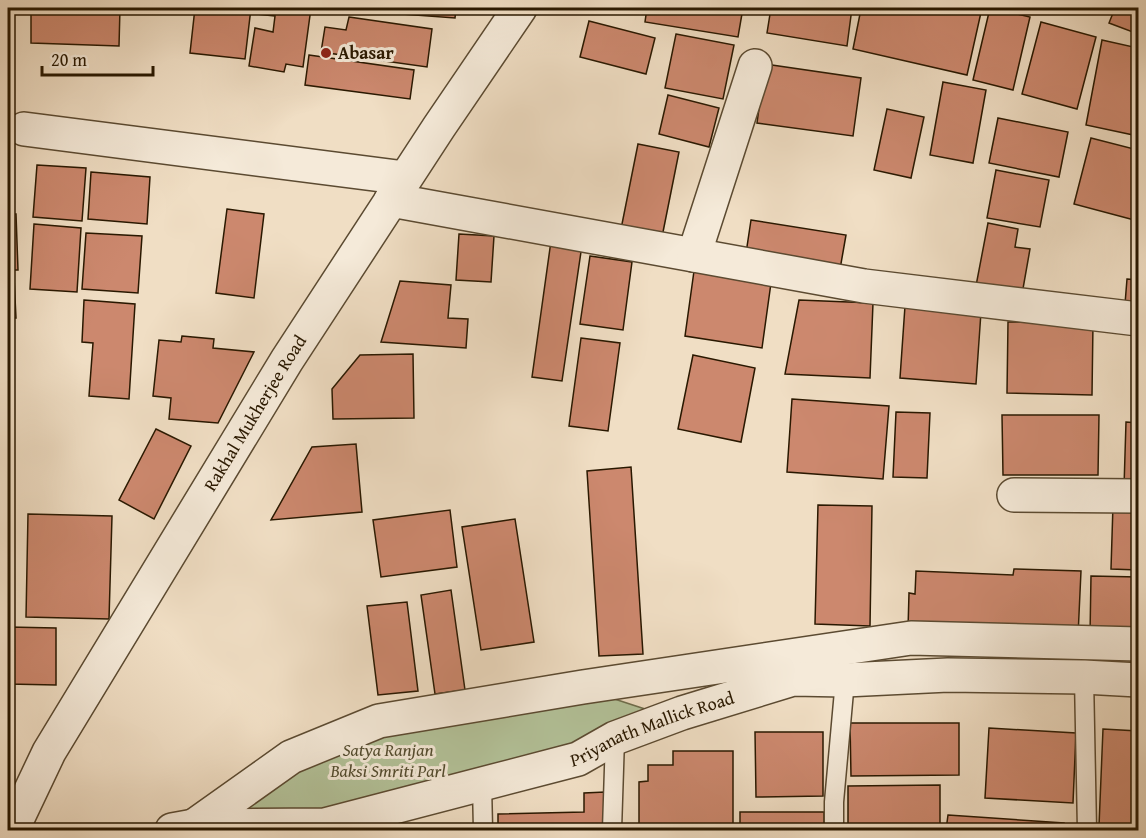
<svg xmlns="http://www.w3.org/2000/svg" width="1146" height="838" font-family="'Gentium Book Plus',serif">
<rect width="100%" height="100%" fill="#f0dec4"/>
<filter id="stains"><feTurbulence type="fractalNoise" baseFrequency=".00333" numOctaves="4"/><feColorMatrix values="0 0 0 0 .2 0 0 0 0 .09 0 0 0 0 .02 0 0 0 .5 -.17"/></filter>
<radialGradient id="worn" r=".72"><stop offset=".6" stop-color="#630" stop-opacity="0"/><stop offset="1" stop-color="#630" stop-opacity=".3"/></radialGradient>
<polygon fill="#b3c299" stroke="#6e6d4c" stroke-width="1.5" points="584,689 648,710 569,754 324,815 234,817 292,758"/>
<g fill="#cc886e" stroke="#291800" stroke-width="1.5">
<polygon points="31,8 120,8 119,46 31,43"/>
<polygon points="195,8 251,8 245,59 190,53"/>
<polygon points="258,8 311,8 303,67 286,64 284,72 249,66 255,28 273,32 275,16 257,14"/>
<polygon points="348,8 456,8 455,18 348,10"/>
<polygon points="647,8 743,8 738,37 645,22"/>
<polygon points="771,8 852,8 847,46 767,33"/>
<polygon points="880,8 982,8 967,75 853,49 861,9 879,14"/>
<polygon points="990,8 1030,17 1013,90 973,80"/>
<polygon points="1077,8 1096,8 1095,12"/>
<polygon points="1115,8 1138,8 1138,34 1109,23"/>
<polygon points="349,17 432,29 427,67 321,52 325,27 346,30"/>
<polygon points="589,21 655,38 646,74 580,57"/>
<polygon points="1041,22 1096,37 1077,109 1022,94"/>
<polygon points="676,34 734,45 723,99 665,88"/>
<polygon points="1102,40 1138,48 1138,136 1086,125"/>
<polygon points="309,55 414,70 410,99 305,85"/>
<polygon points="765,64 861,78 853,136 757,123"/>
<polygon points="943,82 986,90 973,163 930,155"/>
<polygon points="668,95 719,108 709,147 659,134"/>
<polygon points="887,109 924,117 911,178 874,170"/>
<polygon points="998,118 1068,132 1059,177 989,163"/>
<polygon points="1091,138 1138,150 1138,221 1074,204"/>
<polygon points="638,144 679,152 661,242 620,234"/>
<polygon points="37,165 86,168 82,221 33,217"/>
<polygon points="996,170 1049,180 1040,227 987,218"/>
<polygon points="91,172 150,177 147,224 88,219"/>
<polygon points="227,209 264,214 254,298 216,293"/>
<polygon points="8,214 16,214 18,270 8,270"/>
<polygon points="751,220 846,235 839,275 745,260"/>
<polygon points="988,223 1018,229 1015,247 1030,249 1021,300 975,291"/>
<polygon points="34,224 81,228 77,292 30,289"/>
<polygon points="86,233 142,236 138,293 82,289"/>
<polygon points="459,234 494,236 491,282 456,280"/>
<polygon points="551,241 582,245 562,381 532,377"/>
<polygon points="590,256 632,262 623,330 580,324"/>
<polygon points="694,271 771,283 762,348 685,336"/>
<polygon points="8,277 14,277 16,318 8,318"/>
<polygon points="1127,279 1138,280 1138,305 1125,304"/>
<polygon points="400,281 451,285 448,318 468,319 466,348 381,342"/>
<polygon points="84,300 135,304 129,399 89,396 93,343 82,342"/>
<polygon points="799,300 873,303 870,378 785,374"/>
<polygon points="905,306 981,312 976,384 900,378"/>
<polygon points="1008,322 1093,323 1092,395 1007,393"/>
<polygon points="8,325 11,325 14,397 8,398"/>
<polygon points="182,336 214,339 213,348 254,352 218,423 169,419 171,398 153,396 159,340 181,342"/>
<polygon points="581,338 620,343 608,431 569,426"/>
<polygon points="413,354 414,418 333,419 332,389 360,355"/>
<polygon points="693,355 755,368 741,442 678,429"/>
<polygon points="792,399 889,406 883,479 787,472"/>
<polygon points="896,412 930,413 927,478 893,477"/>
<polygon points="1002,415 1099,415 1098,475 1003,475"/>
<polygon points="1126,422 1138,423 1138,487 1124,487"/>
<polygon points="156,429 191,446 154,519 119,500"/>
<polygon points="356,444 362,512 271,520 312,447"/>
<polygon points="631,467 643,654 599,656 587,471"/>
<polygon points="818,505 872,506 870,626 815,624"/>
<polygon points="1113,505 1138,506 1138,570 1111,569"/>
<polygon points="450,510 457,567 381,577 373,520"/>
<polygon points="28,514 112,516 109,619 26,617"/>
<polygon points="515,519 534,642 481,650 462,527"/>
<polygon points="1014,569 1081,571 1078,636 908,629 909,593 915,594 916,571 1013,575"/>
<polygon points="1091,576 1138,577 1138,636 1090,635"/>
<polygon points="451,590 465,690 435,694 421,595"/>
<polygon points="407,602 418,691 378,695 367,606"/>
<polygon points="8,627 56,628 56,685 8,684"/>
<polygon points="850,723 959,723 959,775 851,776"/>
<polygon points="989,728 1076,733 1073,803 985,798"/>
<polygon points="1103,729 1138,731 1138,828 1099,826"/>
<polygon points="755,732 823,732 823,796 756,797"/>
<polygon points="673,751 733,751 733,825 639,826 639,782 648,781 648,765 673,765"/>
<polygon points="940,785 940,830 848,830 848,786"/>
<polygon points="605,792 606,830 498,830 498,814 584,812 584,793"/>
<rect x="740" y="812" width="84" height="18"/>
<polygon points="948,815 1064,823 1064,830 946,830"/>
</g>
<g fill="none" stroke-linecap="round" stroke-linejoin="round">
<g stroke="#5b4a31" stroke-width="21">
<g id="lane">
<polyline points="1084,677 1087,830"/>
<polyline points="482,784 483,830"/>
<polyline points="612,830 615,738"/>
<polyline points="834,830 834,802 845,680"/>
</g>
</g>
<g stroke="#5b4a31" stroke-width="36">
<g id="street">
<polyline points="24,129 405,178"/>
<polyline points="391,200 864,286 1138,319"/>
<polyline points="694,255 755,66"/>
<polyline points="1014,495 1138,496"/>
<polyline points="194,826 291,757 379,721 583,687 911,638 1138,644"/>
<path id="s1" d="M12 830 49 752 287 360 439 127 520 8"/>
<path id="s2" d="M172 830 194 826 325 825 578 759 615 738 682 713 793 679 845 680 948 675 1084 677 1138 680"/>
</g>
</g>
<use href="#lane" stroke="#f5ead9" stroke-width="18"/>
<use href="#street" stroke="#f5ead9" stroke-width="33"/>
</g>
<circle fill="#8f2418" stroke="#f5ead9" stroke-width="2" cx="326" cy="53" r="6"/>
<g text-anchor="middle" stroke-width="6" stroke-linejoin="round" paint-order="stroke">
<g font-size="18" font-weight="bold" fill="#291800" stroke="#f5ead9" text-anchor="start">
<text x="338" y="59">Abasar</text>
</g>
<g font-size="18" fill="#291800" stroke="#f5ead9">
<text dy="6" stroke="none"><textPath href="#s1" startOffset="483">Rakhal Mukherjee Road</textPath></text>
<text dy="6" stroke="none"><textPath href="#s2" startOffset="495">Priyanath Mallick Road</textPath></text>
</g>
<g font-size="18" font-style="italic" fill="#524b2e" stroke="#f5ead9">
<text x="388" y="756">Satya Ranjan<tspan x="388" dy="21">Baksi Smriti Parl</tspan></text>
</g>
</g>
<rect width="1146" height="838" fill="none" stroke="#f0dec4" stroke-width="30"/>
<rect x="9" y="9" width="1128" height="820" fill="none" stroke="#291800" stroke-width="3"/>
<rect x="15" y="15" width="1116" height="808" fill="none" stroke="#291800" stroke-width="1.5"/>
<path d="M42 66v9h111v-9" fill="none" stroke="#291800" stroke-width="3"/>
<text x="51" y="66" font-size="18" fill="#291800" stroke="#f5ead9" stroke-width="4.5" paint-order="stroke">20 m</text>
<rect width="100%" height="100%" filter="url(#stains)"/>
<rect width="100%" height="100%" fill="url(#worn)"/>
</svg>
